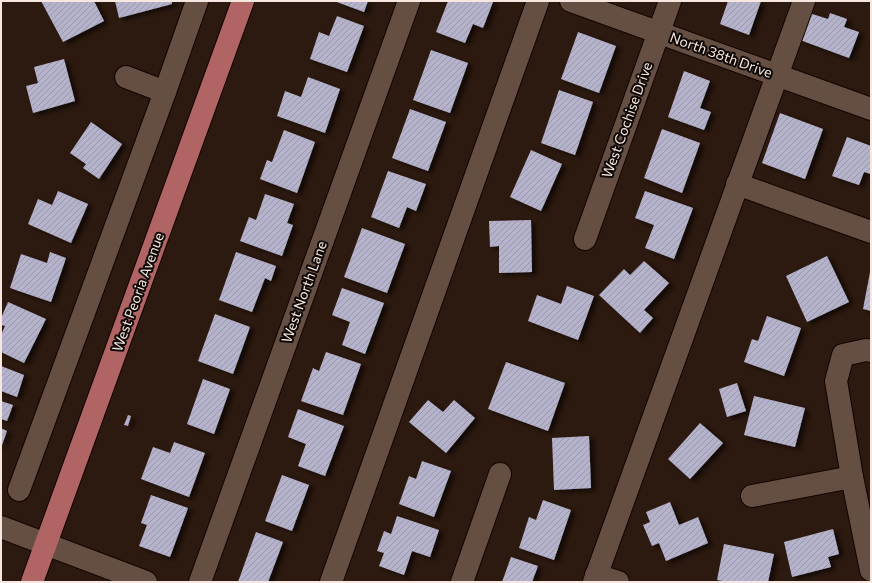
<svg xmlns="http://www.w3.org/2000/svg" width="872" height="583" font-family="Commissioner,sans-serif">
<defs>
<pattern id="building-hatch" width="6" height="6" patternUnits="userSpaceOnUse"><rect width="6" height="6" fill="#b5b3cb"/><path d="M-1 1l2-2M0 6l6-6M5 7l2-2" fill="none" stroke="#9a98a9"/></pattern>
<filter id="shadow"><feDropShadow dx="4.5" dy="2.5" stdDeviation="2" flood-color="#0009"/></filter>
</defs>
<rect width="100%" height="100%" fill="#2c190f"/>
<g fill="url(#building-hatch)" filter="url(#shadow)">
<polygon points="41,1 94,1 104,21 63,42"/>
<polygon points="115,1 172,1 172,4 119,18"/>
<polygon points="334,1 368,1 364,12"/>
<polygon points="448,1 490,1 493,2 483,28 473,24 465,43 436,32"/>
<polygon points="728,1 761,1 749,35 720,24"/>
<polygon points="809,13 828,19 830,13 847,19 844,27 859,32 849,58 800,40"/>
<polygon points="337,16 364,26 347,72 310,59 319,32 329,36"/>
<polygon points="578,32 616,46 599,93 561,79"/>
<polygon points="431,50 468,63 450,113 413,100"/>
<polygon points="64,59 75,101 33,113 26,86 38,83 34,67"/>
<polygon points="684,71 710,81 700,108 711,112 704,130 668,117"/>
<polygon points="308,77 340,89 325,133 277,116 285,91 301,97"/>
<polygon points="559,90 593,102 575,155 541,143"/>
<polygon points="410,109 446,122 428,171 392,158"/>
<polygon points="780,113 823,129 805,179 762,163"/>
<polygon points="91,122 122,144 99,179 83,168 86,164 70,153"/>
<polygon points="662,129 700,143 682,193 644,178"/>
<polygon points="284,130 315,142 297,193 260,179 267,160 272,162"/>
<polygon points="847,137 871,146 871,174 864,172 859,185 832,176"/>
<polygon points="531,150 562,164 541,211 510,197"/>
<polygon points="388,171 426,184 416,211 407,207 399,228 371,217"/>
<polygon points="58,191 88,204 71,243 28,224 38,199 52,205"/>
<polygon points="645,191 693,208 674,259 645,248 654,225 635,218"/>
<polygon points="265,194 294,204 287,223 293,225 282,256 240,241 249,217 256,220"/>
<polygon points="531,220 532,272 499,273 499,246 490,247 489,221"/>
<polygon points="362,228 405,244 387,293 344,277"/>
<polygon points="50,252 66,258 51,302 10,288 21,254 47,263"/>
<polygon points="236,252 276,266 271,281 265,278 252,312 219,300"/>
<polygon points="827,256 849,302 807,322 786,276"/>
<polygon points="644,261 669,283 644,310 653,318 640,333 599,295 624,269 630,275"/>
<polygon points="870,272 871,272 871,311 863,309"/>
<polygon points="567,286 594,296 578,340 528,321 537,295 561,304"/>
<polygon points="342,288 384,303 365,354 342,345 350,322 332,315"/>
<polygon points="8,302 46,319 24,363 1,352 1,335 5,326 1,325 1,318"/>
<polygon points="215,314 250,327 233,374 198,361"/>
<polygon points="767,316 801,328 784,376 744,362 752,339 758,341"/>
<polygon points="326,352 361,364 343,415 301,401 313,368 319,371"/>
<polygon points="506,362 565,383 548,431 488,409"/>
<polygon points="1,366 24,375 17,397 1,391"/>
<polygon points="203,379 230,389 214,434 187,424"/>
<polygon points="737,383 746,411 727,417 719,389"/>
<polygon points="754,396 805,408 795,447 744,435"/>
<polygon points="428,400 443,412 454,400 475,418 446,453 409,422"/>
<polygon points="1,401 13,405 7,421 1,419"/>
<polygon points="298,409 344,426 325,476 298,466 306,444 288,437"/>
<polygon points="128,415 131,416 128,426 124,425"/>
<polygon points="700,423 723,443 690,479 668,459"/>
<polygon points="1,428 7,431 1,448"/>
<polygon points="589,436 591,488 554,490 552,438"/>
<polygon points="174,442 205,453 189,497 141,479 153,447 170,453"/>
<polygon points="422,461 451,471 434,517 399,504 409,476 416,479"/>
<polygon points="282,475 309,485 292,531 265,521"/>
<polygon points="151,495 188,508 170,557 139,546 147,525 141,523"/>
<polygon points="543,500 571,510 554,560 519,548 529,517 536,520"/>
<polygon points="670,502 679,525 698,517 708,543 666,561 659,543 652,546 643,525 650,522 646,512"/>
<polygon points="397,516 439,530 430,557 412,551 404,575 379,566 384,553 377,551 384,531 391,534"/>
<polygon points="833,529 839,554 828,557 831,567 792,577 784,542"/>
<polygon points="256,532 283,542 268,582 238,582"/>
<polygon points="724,544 774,554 768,582 728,582 717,580"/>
<polygon points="511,557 538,566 532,582 502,582"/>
</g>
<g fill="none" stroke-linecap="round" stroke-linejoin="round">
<g stroke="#130400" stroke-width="24">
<g id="minor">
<polyline points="571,1 871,109"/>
<polyline points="126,77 165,92"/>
<polyline points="737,184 871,232"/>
<polyline points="585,239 670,1"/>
<polyline points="871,351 866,350 843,355 836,381 852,477 871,570"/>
<polyline points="19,490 165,92 197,1"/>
<polyline points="752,496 852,477"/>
<polyline points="1,527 146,582"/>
<polyline points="596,575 618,582"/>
<polyline points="200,582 409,1"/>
<polyline points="331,582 538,1"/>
<polyline points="462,582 500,474"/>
<polyline points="594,582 804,1"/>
</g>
</g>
<g stroke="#130400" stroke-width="24">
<polyline id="major" points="32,582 243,1"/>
</g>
<use href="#minor" stroke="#654f43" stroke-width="22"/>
<use href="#major" stroke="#b06464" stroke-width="22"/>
</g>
<g text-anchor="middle" stroke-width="4" stroke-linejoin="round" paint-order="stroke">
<g font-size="14" fill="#f6e8e1" stroke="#0e0704">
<text transform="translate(721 55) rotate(20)" y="5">North 38th Drive</text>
<text transform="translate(627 120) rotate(-70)" y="5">West Cochise Drive</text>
<text transform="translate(138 292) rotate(-70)" y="5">West Peoria Avenue</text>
<text transform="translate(304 292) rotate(-70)" y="5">West North Lane</text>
</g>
</g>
<rect width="872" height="583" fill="none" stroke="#f6e8e1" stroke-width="4"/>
</svg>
